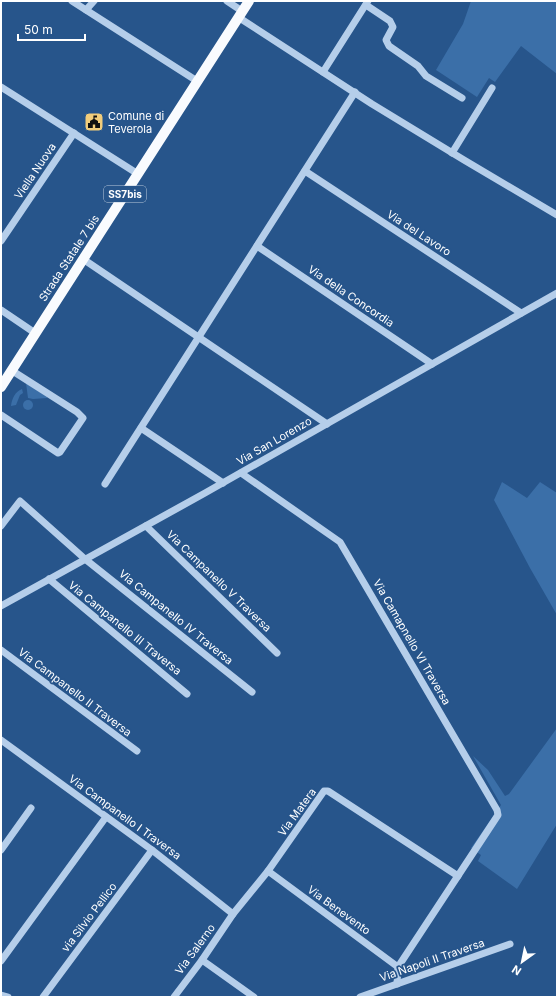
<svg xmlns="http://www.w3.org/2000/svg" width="558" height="998" font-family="Inter,sans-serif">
<rect width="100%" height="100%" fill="#27558b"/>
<g fill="#3b6fa8">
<polygon points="471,1 557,1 557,74 521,46 495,82 489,78 477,97 436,70 463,24"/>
<polygon points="26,383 47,397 47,398 33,399 28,398"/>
<path d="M22 389 23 393 20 395 16 405 11 406C12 398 15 392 22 389Z"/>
<circle cx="28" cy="405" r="5"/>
<polygon points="502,482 527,498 540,482 557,493 557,615 530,568 494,500"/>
<polygon points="557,728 557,824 517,889 478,861 481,855 471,848 501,805 473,756 488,770 505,796 509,794"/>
</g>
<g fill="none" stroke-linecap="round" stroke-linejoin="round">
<g stroke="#b5ceea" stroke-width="7">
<polyline points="72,1 197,81"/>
<polyline points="227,1 242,11"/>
<polyline points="366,5 390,21 393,27 386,40 389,46 418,66 426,76 462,98"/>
<polyline points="86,10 94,1"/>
<polyline points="238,17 372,104 464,160 557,215"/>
<polyline points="323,72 368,1"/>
<polyline points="1,87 138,174"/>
<polyline points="452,153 492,88"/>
<polyline points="305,171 521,313"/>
<polyline points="1,241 74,133"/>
<polyline points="257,246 432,364"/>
<polyline points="83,259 327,424"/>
<polyline points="1,310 35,333"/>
<polyline points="1,415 58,453 60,452 83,418 77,412 11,370"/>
<polyline points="141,428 223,483"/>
<polyline points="241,473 340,542 497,810 498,815 398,967 397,984"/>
<polyline points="105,484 355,92"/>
<polyline points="1,526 20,501 85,559 252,692"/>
<polyline points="146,526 277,653"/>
<polyline points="49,579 187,694"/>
<polyline points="1,606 205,493 557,293"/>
<polyline points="1,650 137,751"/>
<polyline points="1,740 152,850 233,914"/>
<polyline points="1,850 31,808"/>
<polyline points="268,871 398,967"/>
<polyline points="202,960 254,997"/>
<polyline points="1,961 106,817"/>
<polyline points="1,995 8,997"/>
<polyline points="43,997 152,850"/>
<polyline points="174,997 202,960 233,914 268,871 324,791 328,791 458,876"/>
<polyline points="360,997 510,944"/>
</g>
<polyline stroke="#f9fbfe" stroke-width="10" points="1,387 249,1"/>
</g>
<defs>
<g id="civic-square" transform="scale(1)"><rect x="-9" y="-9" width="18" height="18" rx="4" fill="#f2cd7b" stroke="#27558b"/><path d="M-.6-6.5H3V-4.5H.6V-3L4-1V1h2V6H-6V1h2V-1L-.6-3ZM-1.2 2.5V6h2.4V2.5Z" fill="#111"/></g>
</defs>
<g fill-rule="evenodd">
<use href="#civic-square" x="94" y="122"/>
</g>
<g text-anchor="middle" stroke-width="3.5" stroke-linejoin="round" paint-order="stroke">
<rect fill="#27558b" stroke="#beccdc" stroke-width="1" x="104" y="186" width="42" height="16" rx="3"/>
<g font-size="10" font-weight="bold" fill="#fff">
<text x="125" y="198">SS7bis</text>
</g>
<g font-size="11" fill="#fff" stroke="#27558b" text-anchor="start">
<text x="108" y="120">Comune di<tspan x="108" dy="13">Teverola</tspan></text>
</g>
<g font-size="11" fill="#fff" stroke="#27558b">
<text transform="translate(35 171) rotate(-56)" y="4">Viella Nuova</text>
<text transform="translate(419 233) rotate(33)" y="4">Via del Lavoro</text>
<text transform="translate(69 258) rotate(-57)" y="4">Strada Statale 7 bis</text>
<text transform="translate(351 296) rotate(34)" y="4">Via della Concordia</text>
<text transform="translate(274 441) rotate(-30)" y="4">Via San Lorenzo</text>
<text transform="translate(219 581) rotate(44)" y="4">Via Campanello V Traversa</text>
<text transform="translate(176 617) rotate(39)" y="4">Via Campanello IV Traversa</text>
<text transform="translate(125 628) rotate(39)" y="4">Via Campanello III Traversa</text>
<text transform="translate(412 642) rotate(60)" y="4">Via Camapnello VI Traversa</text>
<text transform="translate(75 692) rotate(37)" y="4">Via Campanello II Traversa</text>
<text transform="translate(297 812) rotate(-54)" y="4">Via Matera</text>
<text transform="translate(125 817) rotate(36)" y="4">Via Campanello I Traversa</text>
<text transform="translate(339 910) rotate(36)" y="4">Via Benevento</text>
<text transform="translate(89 917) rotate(-53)" y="4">via Silvio Pellico</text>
<text transform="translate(195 949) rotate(-54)" y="4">Via Salerno</text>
<text transform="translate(432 960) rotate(-19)" y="4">Via Napoli II Traversa</text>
</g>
</g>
<rect width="558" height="998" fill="none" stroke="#ffffff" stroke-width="4"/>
<g transform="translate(522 962) rotate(213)" stroke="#27558b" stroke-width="3" paint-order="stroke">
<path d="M0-3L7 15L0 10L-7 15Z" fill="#ffffff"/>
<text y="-6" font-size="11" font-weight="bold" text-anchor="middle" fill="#ffffff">N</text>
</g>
<path d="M18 34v6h67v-6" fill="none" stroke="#ffffff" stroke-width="2"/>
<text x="24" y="34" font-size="12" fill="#ffffff" stroke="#27558b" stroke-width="3" paint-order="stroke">50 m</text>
</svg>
